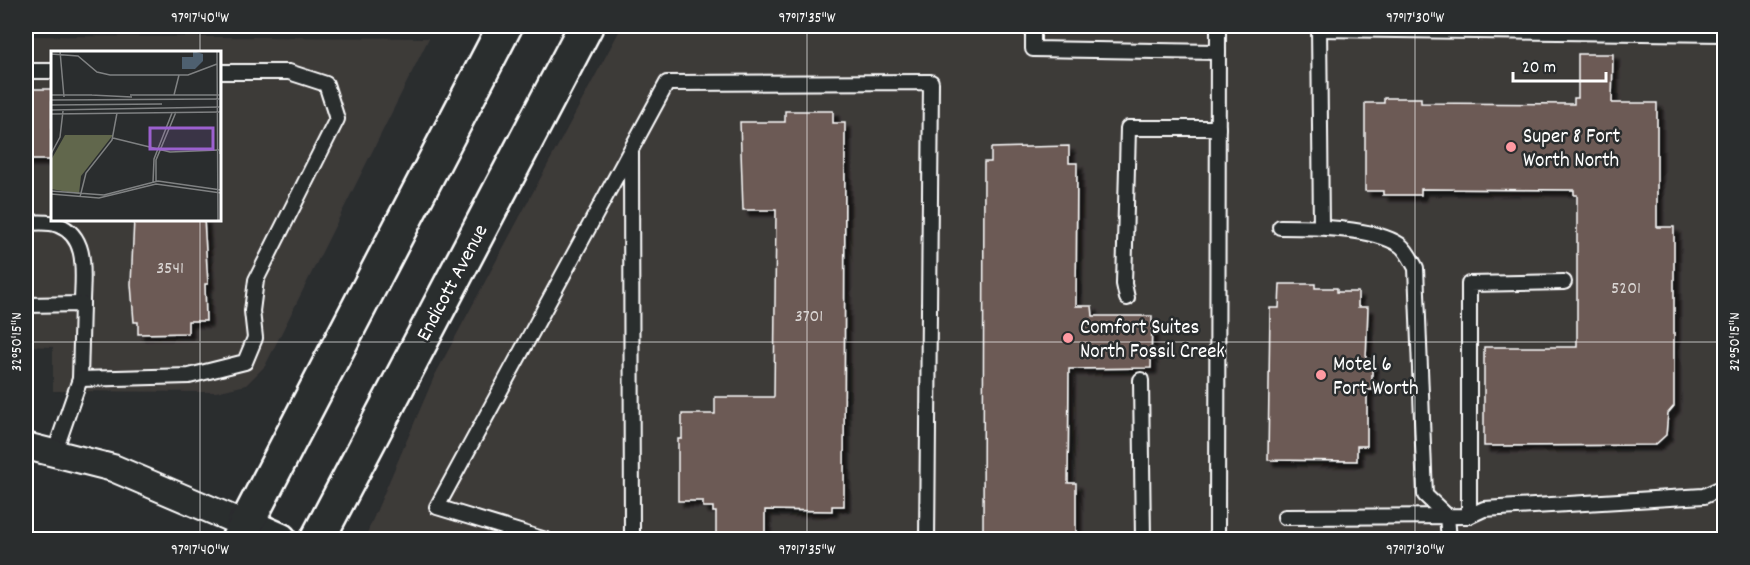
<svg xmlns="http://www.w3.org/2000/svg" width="1750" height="565" font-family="Dekko,sans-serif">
<defs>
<filter id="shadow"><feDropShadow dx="5.5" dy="5.5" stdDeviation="1.5" flood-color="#0009"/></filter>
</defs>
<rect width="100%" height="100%" fill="#2a2d2e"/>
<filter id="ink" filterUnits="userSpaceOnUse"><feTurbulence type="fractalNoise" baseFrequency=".0167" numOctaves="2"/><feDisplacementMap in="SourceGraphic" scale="12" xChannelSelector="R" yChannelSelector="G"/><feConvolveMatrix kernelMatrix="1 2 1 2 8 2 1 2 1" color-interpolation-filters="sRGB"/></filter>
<g filter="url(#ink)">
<g fill="#3e3a39" fill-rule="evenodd">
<polygon points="622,26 1724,26 1724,539 364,540 434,377"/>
<path d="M26 36 429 38 265 366 246 385 216 392 53 391V347L26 346ZM52 52H219V219H52Z"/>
</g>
<g fill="#6c5a54" stroke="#fff" stroke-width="1.5" filter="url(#shadow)">
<polygon points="1578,54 1613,54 1612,103 1657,103 1657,227 1674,227 1674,406 1668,413 1666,435 1655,445 1484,446 1484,347 1577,347 1577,195 1574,195 1574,190 1421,189 1421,195 1383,195 1383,191 1365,191 1365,103 1384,103 1384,98 1421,98 1421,103 1574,104 1574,98 1578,98"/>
<rect x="26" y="89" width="26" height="71"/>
<polygon points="785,111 833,111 833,123 845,123 844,506 832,506 832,511 765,510 765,540 716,540 716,512 713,512 713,507 703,507 703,501 678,501 678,439 682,439 682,414 715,414 715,397 774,397 776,210 743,210 740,122 785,122"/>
<polygon points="1069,146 1069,163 1077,163 1076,306 1092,306 1093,316 1152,316 1151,368 1069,369 1068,483 1076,483 1076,540 983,540 984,162 991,162 991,148"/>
<polygon points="134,219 204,219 208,284 205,284 206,321 188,321 188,333 138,334 138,322 134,322 131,284"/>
<polygon points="1280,284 1315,284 1315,288 1337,288 1337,292 1358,292 1358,307 1368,307 1366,359 1372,360 1372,390 1367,390 1367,446 1357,446 1357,461 1268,460 1270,308 1279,308"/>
</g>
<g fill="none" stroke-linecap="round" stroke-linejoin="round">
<g stroke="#fff" stroke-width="18">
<g id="lane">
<polyline points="1033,26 1033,49 1218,52"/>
<polyline points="1319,26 1321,227"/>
<polyline points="1319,29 1724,34"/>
<polyline points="26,71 52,71"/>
<polyline points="631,152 632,540"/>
<path d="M26 223C35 223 49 221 58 225 90 237 82 277 82 304"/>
<path d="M1280 227C1313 227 1373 227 1400 245 1407 250 1412 261 1416 268L1425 495 1447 516 1449 540"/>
<polyline points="1127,298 1124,284 1128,128 1218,128"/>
<polyline points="26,305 82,304 80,379 54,454"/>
<polyline points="80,379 189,376 245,362 255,338 252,311 256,280 337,119 326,84 289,72 219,72"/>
<polyline points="1141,380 1143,540"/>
<polyline points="1469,516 1469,284 1564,282"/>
<polyline points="1285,517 1469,516 1484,509 1704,496 1724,487"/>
<polyline points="546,540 437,507 667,83 931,82 927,540"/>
<polyline points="1217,540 1218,26"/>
</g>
</g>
<g stroke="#fff" stroke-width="30">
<polyline id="street" points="26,446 113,468 244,524"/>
</g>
<g stroke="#fff" stroke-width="38">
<g id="secondary">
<polyline points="244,524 280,540"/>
<polyline points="238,540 505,26"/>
<polyline points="317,540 586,26"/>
</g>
</g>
<use href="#lane" stroke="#2a2d2e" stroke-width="14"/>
<use href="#street" stroke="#2a2d2e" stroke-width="26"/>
<use href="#secondary" stroke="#2a2d2e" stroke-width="33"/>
</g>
</g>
<path fill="none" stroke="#fff" stroke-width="1.5" stroke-opacity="0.45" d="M200 26V52M807 26V540M1415 26V540M200 219V540M26 342H1724"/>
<g fill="#ff9aa2" stroke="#2a2d2e" stroke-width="2">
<circle cx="1511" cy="147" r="6"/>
<circle cx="1068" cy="338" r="6"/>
<circle cx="1321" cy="375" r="6"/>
</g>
<g text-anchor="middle" stroke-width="5" stroke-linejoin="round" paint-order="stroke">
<g font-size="18" fill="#dad6d4">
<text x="170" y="273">3541</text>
<text x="1626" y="293">5201</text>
<text x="809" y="321">3701</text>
</g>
<g font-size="21" fill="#fff" stroke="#2a2d2e" text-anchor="start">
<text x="1523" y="142">Super 8 Fort<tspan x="1523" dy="24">Worth North</tspan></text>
<text x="1080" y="333">Comfort Suites<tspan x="1080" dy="24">North Fossil Creek</tspan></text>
<text x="1333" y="370">Motel 6<tspan x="1333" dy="24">Fort Worth</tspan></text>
</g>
<g font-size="21" fill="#fff" stroke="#2a2d2e">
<text transform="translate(451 282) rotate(-62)" y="7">Endicott Avenue</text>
</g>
</g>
<g transform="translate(51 51)">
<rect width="170" height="170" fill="#2a2d2e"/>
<path d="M14 84H62L30 125 28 143 0 138V109Z" fill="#61674c"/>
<path d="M142 0 152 3V10L144 18H131V6H142Z" fill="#4e6070"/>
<path fill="none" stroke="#7f8182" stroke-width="1.5" d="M9 0 13 46M166 0 167 169M0 3 27 5 46 21 59 24H137L166 13M0 44H41M40 44 81 46M79 44H170M123 44 128 24M0 49 170 48M0 54 111 53M0 59 170 56M0 63 170 61M62 87 119 101 168 99M0 103 9 86 12 60M169 103V0M105 131V109L125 61M102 132 103 108 121 62M0 140 53 144 107 130 170 139M0 143 48 147 105 133 170 142M29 146 35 122 61 89 66 62"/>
<path fill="#9c61cf" fill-opacity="0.15" stroke="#9c61cf" stroke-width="3" d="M99 77H162V98H99Z"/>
<rect width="170" height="170" fill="none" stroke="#fff" stroke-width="3"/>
</g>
<rect width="1750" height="565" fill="none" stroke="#2a2d2e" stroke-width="66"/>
<path d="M1513 72v9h93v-9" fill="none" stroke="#ffffff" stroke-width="3"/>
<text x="1522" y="72" font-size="18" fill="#ffffff" stroke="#2a2d2e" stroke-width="4.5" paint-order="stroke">20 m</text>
<rect x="33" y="33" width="1684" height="499" fill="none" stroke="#fff" stroke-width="2"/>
<g font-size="15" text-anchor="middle" fill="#fff">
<text x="200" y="22">97°17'40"W</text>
<text x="807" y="22">97°17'35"W</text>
<text x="1415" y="22">97°17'30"W</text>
<text transform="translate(16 342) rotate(-90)" y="5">32°50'15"N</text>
<text transform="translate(1734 342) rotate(-90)" y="5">32°50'15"N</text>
<text x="200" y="554">97°17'40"W</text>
<text x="807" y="554">97°17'35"W</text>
<text x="1415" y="554">97°17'30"W</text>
</g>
</svg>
